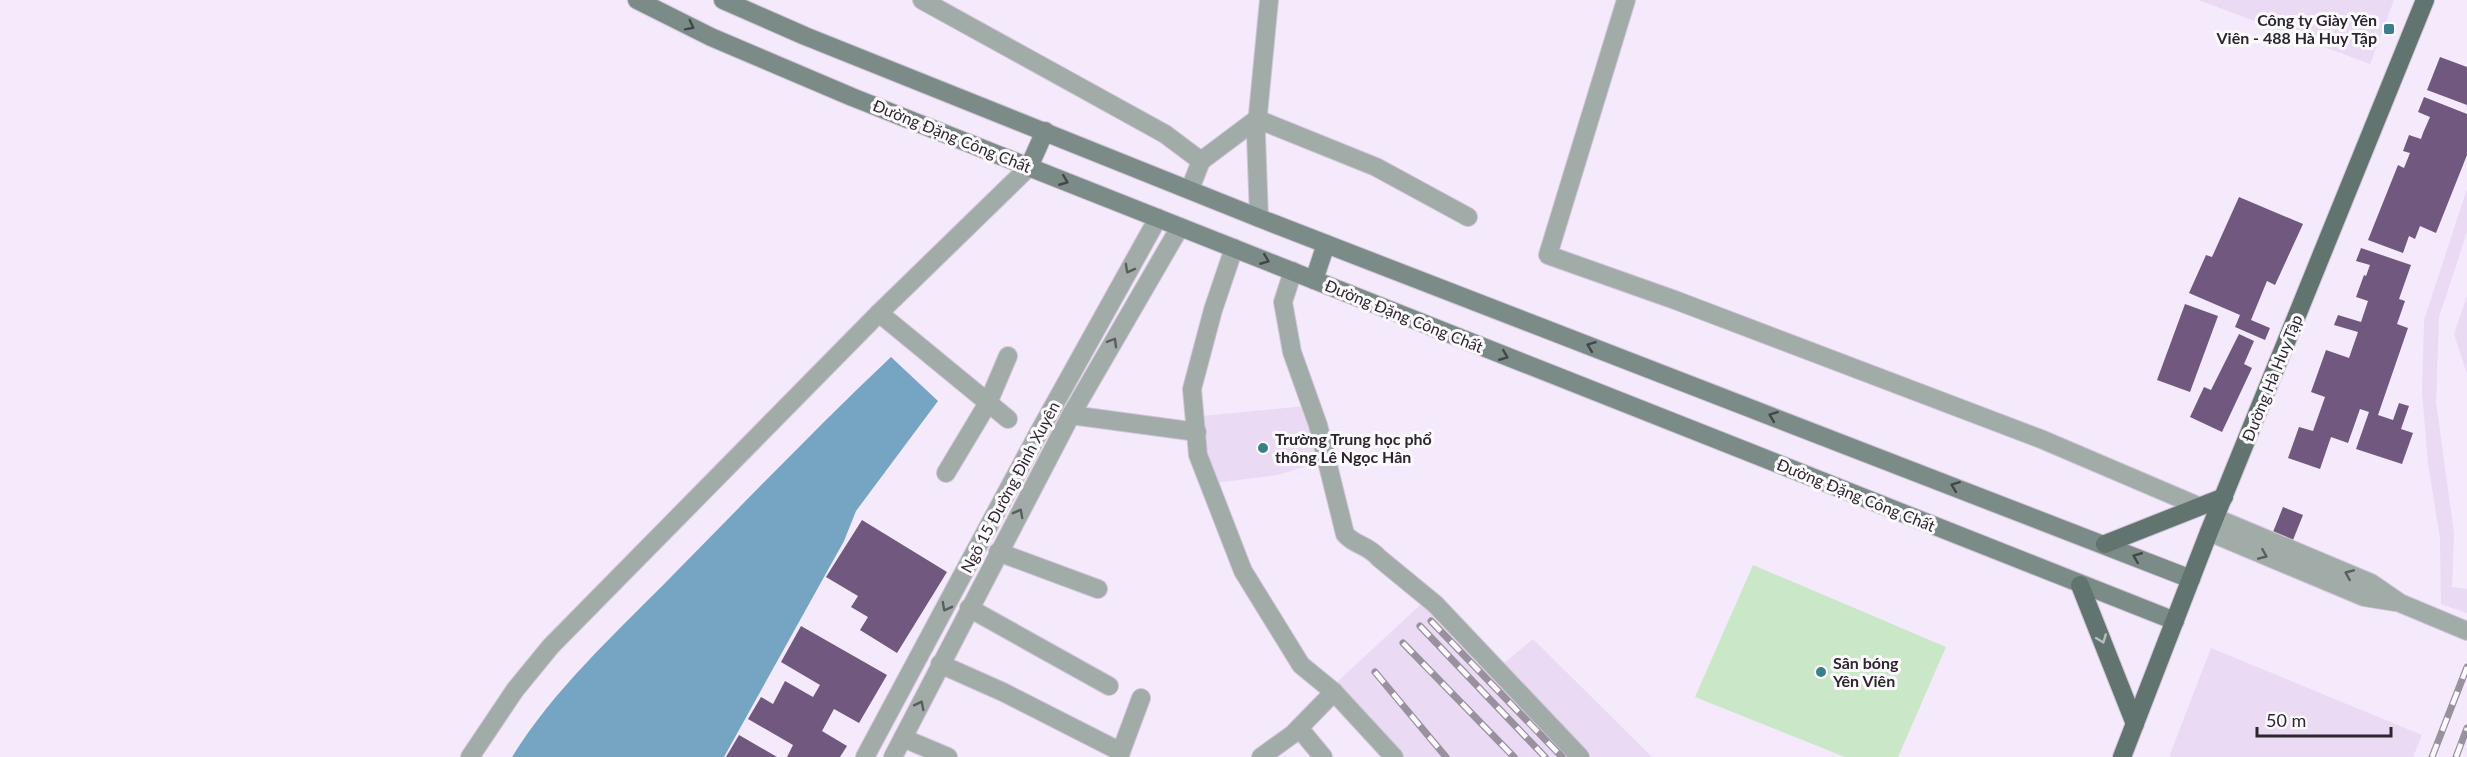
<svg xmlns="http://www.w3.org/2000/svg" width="2467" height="757" font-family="Lato,sans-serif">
<rect width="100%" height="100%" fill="#f5e9fc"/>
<g fill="#eadaf4">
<polygon points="2198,0 2394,0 2370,64"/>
<polygon points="2467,189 2467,232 2439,317 2436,402 2454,534 2452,587 2467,589 2467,613 2441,604 2440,539 2428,463 2422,392 2424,320"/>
<polygon points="2467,296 2467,374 2454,334"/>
<polygon points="1306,406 1323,461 1278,475 1215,483 1204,435 1202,416"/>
<polygon points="1432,594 1502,665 1533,639 1652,757 1405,757 1336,683"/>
<polygon points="2211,648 2422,735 2413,757 2169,757"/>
</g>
<polygon fill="#cae7c7" points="1753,565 1946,647 1898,757 1845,757 1695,697"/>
<path fill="#76a5c3" d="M891 357 938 401 856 511 844 541 724 757H512C554 689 616 633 672 576 744 503 816 428 891 357Z"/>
<g fill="#71587f">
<polygon points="2440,57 2467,67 2467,105 2427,90"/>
<polygon points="2424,97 2467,114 2467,155 2436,233 2420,226 2415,239 2409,236 2403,253 2368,240 2398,165 2404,168 2410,153 2403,151 2409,135 2421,139 2423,133 2430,117 2418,112"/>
<polygon points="2239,197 2303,224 2275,285 2267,281 2251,320 2270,328 2265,340 2235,327 2240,315 2189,293 2206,255 2212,257"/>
<polygon points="2361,248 2411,265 2399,299 2405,301 2397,324 2408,328 2378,415 2393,420 2399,403 2409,406 2401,429 2413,433 2402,464 2356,449 2369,412 2360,409 2348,443 2331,437 2320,469 2288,458 2299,427 2313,431 2325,397 2311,392 2326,350 2349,358 2358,332 2334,325 2338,315 2361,322 2368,301 2356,297 2364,275 2366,276 2370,265 2356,261"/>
<polygon points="2185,304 2218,316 2190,392 2157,380"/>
<polygon points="2239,334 2254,341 2244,364 2252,368 2222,432 2190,417 2204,387 2211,390"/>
<polygon points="2283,507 2303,515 2291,545 2271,537"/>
<polygon points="862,520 947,572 897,653 860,630 868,617 851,607 858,596 826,577"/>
<polygon points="801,626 887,675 859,723 834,709 822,731 847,746 840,757 787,757 793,745 748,719 761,697 773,704 785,681 813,697 820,685 781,662"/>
<polygon points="739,735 777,757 726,757"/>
</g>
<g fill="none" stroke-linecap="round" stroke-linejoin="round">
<g stroke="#d1c6d7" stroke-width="20">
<g id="minor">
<polyline points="922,0 1165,134 1201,161 1190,189"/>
<polyline points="1626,0 1548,255 1675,300 2041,439 2198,506"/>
<polyline points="1201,161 1257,119 1376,167 1468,217"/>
<polyline points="1259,218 1256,135 1269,0"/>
<polyline points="1234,248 1213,310 1192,389 1198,455 1243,571 1301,665 1334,692 1394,757"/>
<path d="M1293 271 1283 302 1292 352 1318 425 1345 534C1355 546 1367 544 1379 558L1435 604 1580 757"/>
<polyline points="879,313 1008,419"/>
<polyline points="1071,415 1197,432"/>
<polyline points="946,473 988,403 1008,356"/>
<polyline points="998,552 1098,589"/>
<polyline points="969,608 1109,686"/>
<polyline points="940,664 1003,692 1121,752"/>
<polyline points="1299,728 1323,757"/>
<polyline points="903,738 948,757"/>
<polyline points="865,757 1039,432 1158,218"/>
<polyline points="893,757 1071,415 1180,227"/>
<polyline points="1119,757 1141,698"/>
<polyline points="1261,757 1293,734 1334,692"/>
</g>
</g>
<g stroke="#d1c6d7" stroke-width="20">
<g id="tertiary">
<polyline points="2216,518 2371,583 2400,603 2467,631"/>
<polyline points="2209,532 2364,597 2395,602"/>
<polyline points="470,757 515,690 551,646 879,313 1029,167"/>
</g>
</g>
<g stroke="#d1c6d7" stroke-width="20">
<g id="secondary">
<polyline points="637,0 711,37 852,97 2175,621"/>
<polyline points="723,0 805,36 1259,218 2191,579"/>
<polyline points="1029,167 1045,131"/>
<polyline points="1314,280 1326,244"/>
</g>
</g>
<g stroke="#d1c6d7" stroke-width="20">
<g id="primary">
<polyline points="2105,544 2224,497"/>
<polyline points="2080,585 2135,724"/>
<polyline points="2122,757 2209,532 2425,0"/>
</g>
</g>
<use href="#minor" stroke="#a1aba8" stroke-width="18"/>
<use href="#tertiary" stroke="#a1aba8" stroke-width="18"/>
<use href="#secondary" stroke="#7b8b87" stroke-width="18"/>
<use href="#primary" stroke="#61746f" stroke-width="18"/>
<g stroke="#9a919f" stroke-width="7">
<g id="rail">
<polyline points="1431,621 1562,757"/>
<polyline points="1420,626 1545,757"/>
<polyline points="1403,643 1514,757"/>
<polyline points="1375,672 1446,757"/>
<polyline points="2432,757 2467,667"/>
<polyline points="2456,757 2467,728"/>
</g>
</g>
<use href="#rail" stroke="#fdfafe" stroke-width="4.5" stroke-dasharray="14" stroke-linecap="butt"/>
</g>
<defs><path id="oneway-chevron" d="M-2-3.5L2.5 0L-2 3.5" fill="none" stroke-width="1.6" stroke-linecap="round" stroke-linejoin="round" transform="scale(1.5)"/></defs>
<g stroke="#444549">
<use href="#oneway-chevron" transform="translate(690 26) rotate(27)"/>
<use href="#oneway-chevron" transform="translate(1064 181) rotate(22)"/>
<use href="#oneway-chevron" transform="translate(1265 260) rotate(22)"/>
<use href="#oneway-chevron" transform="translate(1591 346) rotate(-159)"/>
<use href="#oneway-chevron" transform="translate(1504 356) rotate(22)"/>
<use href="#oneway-chevron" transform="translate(1773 416) rotate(-159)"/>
<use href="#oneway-chevron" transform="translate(1955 486) rotate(-159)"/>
<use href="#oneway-chevron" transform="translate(2137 557) rotate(-158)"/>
</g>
<g stroke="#5b5c5f">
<use href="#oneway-chevron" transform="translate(1129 269) rotate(119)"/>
<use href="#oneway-chevron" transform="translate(1113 342) rotate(-60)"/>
<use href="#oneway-chevron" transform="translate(1019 513) rotate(-62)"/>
<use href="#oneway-chevron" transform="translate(2263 555) rotate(23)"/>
<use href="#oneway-chevron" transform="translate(2349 574) rotate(-157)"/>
<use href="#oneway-chevron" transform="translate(946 607) rotate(118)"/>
<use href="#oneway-chevron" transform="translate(920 705) rotate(-63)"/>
</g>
<use stroke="#b7bebe" href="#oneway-chevron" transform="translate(2102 639) rotate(69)"/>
<g fill="#3a808c" stroke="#fdfafe" stroke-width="2">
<rect x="2383" y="23" width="12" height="12" rx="3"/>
<circle cx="1263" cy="448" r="6"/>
<circle cx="1821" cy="672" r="6"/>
</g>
<g text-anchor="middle" stroke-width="6" stroke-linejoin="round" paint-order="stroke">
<g font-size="16" font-weight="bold" fill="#2c272e" stroke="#fdfafe" text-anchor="start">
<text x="2377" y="26" text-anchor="end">Công ty Giày Yên<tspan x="2377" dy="18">Viên - 488 Hà Huy Tập</tspan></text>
<text x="1275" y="445">Trường Trung học phổ<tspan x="1275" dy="18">thông Lê Ngọc Hân</tspan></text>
<text x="1833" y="669">Sân bóng<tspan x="1833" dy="18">Yên Viên</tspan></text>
</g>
<g font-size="16" fill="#2c272e" stroke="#fdfafe">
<text transform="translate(952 136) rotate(22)" y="6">Đường Đặng Công Chất</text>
<text transform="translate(1404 316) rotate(22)" y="6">Đường Đặng Công Chất</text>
<text transform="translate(2272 378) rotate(-68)" y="6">Đường Hà Huy Tập</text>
<text transform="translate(1010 487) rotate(-62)" y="6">Ngõ 15 Đường Đình Xuyên</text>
<text transform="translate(1856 495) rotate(22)" y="6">Đường Đặng Công Chất</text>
</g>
</g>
<path d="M2257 727v9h134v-9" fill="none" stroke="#2c272e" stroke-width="3"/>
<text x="2266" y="727" font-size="18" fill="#2c272e" stroke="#fdfafe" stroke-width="4.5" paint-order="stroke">50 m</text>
</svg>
